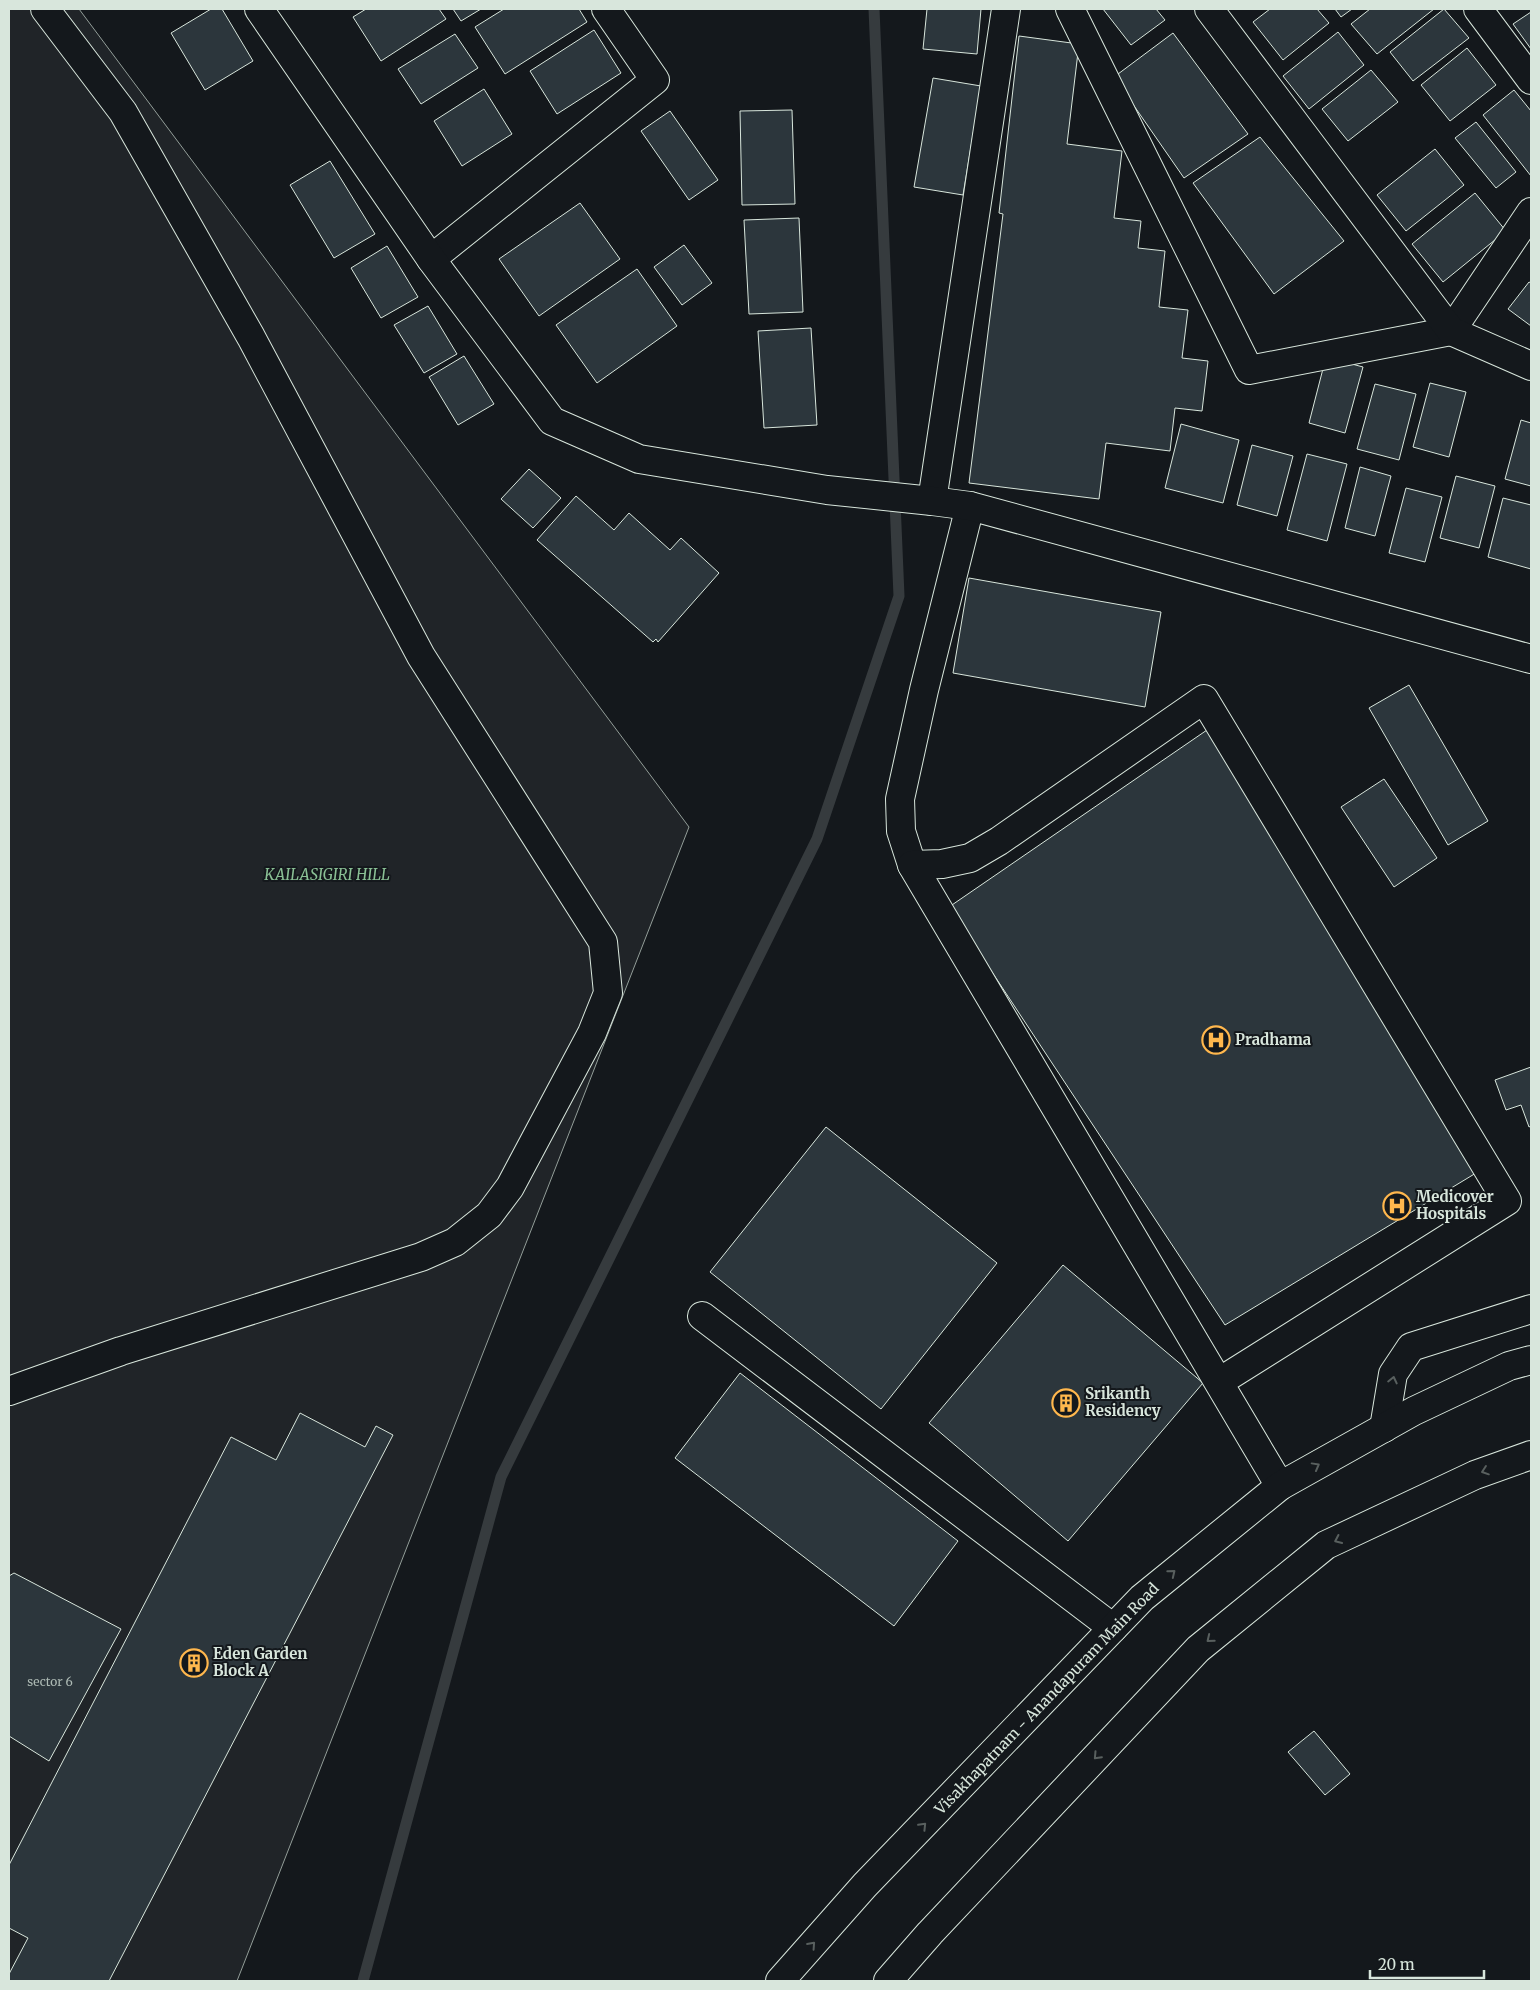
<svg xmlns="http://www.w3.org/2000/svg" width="1540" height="1990" font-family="Merriweather,serif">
<rect width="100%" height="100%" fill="#14181c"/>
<polygon fill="#202428" stroke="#939e99" points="9,9 79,9 689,827 237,1981 9,1981"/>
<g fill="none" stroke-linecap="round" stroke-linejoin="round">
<polyline stroke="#363b3e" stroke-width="11" points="363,1981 501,1477 817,839 899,596 874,9"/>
</g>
<g fill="#2c363c" stroke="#d8e6dc">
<polygon points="211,9 222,9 253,61 205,90 171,33"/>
<polygon points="366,9 439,9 446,19 381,61 353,17"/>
<polygon points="453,9 481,9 461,21"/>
<polygon points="504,9 579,9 587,22 505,74 475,27"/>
<polygon points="927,9 981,9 977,54 923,49"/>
<polygon points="1103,9 1156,9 1165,20 1131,45"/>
<polygon points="1270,9 1317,9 1329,23 1283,60 1253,22"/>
<polygon points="1335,9 1352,9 1341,17"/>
<polygon points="1370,9 1434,9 1377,54 1351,24"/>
<polygon points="1444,9 1469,38 1413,81 1390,52"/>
<polygon points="1531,12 1531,49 1513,24"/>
<polygon points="594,30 621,73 557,114 530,71"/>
<polygon points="1338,32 1364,65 1309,109 1283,76"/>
<polygon points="1173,33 1248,134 1184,178 1114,77"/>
<polygon points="455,34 478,68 421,104 398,69"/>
<polygon points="1019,36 1079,44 1067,144 1122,151 1114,218 1141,221 1138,248 1165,251 1159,307 1188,310 1182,358 1208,361 1202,411 1175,408 1170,451 1106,443 1099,499 969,483 1003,214 999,213"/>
<polygon points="1467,48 1496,85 1450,121 1421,85"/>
<polygon points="1371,70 1398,102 1348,141 1322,109"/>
<polygon points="933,78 981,86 963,195 914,187"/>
<polygon points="484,89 512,134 462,166 434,121"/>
<polygon points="1514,90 1531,111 1531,176 1483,115"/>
<polygon points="792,110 795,204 742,205 740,111"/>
<polygon points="670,111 718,180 689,200 641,131"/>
<polygon points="1476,122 1516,172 1496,188 1455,138"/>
<polygon points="1260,137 1344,241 1274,294 1193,183"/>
<polygon points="1435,149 1464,185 1406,231 1377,195"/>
<polygon points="330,161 375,234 334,258 290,185"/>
<polygon points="1475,193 1506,231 1443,282 1412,244"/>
<polygon points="580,203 620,259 539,316 499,259"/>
<polygon points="799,218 803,312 749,314 744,220"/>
<polygon points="684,245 712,283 682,305 654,267"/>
<polygon points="387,246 418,297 381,318 351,268"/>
<polygon points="637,269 677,326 597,383 556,325"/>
<polygon points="1529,282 1531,283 1531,326 1508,309"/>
<polygon points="428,306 457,354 424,373 394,325"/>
<polygon points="811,328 817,425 764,428 758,331"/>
<polygon points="464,356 494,404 458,425 429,377"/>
<polygon points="1326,357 1363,367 1345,433 1309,423"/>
<polygon points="1430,383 1466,392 1449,457 1413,447"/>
<polygon points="1375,384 1416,394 1399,460 1357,449"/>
<polygon points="1521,420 1531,423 1531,486 1505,479"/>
<polygon points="1181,424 1239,440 1223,503 1165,488"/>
<polygon points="1252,445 1293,456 1277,516 1237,505"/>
<polygon points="1307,454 1347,464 1327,541 1287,530"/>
<polygon points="1360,467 1391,476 1375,536 1345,528"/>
<polygon points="529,469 561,498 533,528 501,499"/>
<polygon points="1456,476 1495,486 1479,548 1440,538"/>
<polygon points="1406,488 1442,497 1425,562 1389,553"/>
<polygon points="576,496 614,530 629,513 670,550 681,538 719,573 658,642 656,639 653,642 537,540"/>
<polygon points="1503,498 1531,505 1531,569 1488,557"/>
<polygon points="969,578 1161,612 1145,707 953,673"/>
<polygon points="1409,685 1488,821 1448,845 1369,708"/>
<polygon points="1207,730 1476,1173 1225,1325 949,907"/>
<polygon points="1384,779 1437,858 1394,887 1341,807"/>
<polygon points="1531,1067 1531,1126 1529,1127 1521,1105 1506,1110 1495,1080"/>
<polygon points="826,1127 997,1263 881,1409 710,1272"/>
<polygon points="1063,1265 1203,1383 1068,1541 929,1423"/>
<polygon points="740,1373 958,1541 894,1626 675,1458"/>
<polygon points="300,1413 365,1447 376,1426 393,1435 109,1981 9,1981 9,1974 28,1938 9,1928 9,1865 231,1437 276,1460"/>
<polygon points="14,1573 121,1629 49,1761 9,1736 9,1576"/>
<polygon points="1314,1731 1350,1774 1325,1795 1288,1752"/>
</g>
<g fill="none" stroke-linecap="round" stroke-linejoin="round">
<g stroke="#d8e6dc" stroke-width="30">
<g id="minor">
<polyline points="1070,9 1249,370 1451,331 1531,212"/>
<polyline points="1209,9 1451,331 1531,366"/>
<polyline points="1478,9 1531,80"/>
<polyline points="431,259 655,80 606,9"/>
<polyline points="932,501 1006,9"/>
<polyline points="912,865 901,831 900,799 924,690 970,506"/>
<polyline points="702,1316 1113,1628"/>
<polyline points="1219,1382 1507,1201 1204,699 999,841 970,858 942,864 912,865 1280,1486"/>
<polyline points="9,1391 121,1351 421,1257 455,1242 489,1215 510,1187 592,1033 608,993 603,942 421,656 251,337 123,112 45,9"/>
</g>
</g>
<g stroke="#d8e6dc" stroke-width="30">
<g id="tertiary">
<polyline points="259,9 431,259 552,421 639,459 827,490 932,501 970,506 1531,659"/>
<polyline points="1384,1428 1393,1374 1411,1347 1531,1309"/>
</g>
</g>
<g stroke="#d8e6dc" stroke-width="30">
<g id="primary">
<polyline points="780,1981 865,1885 1142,1598 1280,1486 1414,1411 1509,1366 1531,1360"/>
<polyline points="888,1981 930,1933 1198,1649 1326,1545 1475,1475 1531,1455"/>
</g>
</g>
<use href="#minor" stroke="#14181c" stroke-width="28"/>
<use href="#tertiary" stroke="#14181c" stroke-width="28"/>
<use href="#primary" stroke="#14181c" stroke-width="28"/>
</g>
<defs><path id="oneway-chevron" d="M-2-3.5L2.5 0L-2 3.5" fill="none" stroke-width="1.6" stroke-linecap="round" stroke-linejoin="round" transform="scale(1.25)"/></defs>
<g stroke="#59605f">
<use href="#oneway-chevron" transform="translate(1393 1380) rotate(-77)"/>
<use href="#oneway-chevron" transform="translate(1316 1466) rotate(-29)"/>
<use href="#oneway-chevron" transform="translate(1485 1471) rotate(161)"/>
<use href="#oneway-chevron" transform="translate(1338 1540) rotate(155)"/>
<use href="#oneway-chevron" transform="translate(1172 1573) rotate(-39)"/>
<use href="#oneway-chevron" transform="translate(1210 1639) rotate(141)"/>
<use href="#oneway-chevron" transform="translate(1097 1756) rotate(133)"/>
<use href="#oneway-chevron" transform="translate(923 1826) rotate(-46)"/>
<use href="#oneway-chevron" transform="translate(812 1945) rotate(-48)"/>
</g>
<defs>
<g id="hospital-ring" transform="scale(1.4375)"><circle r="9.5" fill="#14181c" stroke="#ffb74d" stroke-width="1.5"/><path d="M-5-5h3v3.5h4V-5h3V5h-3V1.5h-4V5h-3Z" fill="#ffb74d"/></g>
<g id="building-ring" transform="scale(1.4375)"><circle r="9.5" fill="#14181c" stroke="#ffb74d" stroke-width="1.5"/><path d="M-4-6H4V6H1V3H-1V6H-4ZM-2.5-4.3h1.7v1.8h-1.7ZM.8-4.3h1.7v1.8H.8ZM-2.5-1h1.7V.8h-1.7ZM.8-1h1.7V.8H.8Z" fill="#ffb74d"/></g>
</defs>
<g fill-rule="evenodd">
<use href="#hospital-ring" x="1216" y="1040"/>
<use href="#hospital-ring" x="1397" y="1206"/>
<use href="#building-ring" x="1066" y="1403"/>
<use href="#building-ring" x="194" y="1663"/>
</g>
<g text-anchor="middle" stroke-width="4" stroke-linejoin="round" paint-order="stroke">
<g font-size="12" fill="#adbab4">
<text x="50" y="1686">sector 6</text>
</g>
<g font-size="15" font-style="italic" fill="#8ac095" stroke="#14181c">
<text x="327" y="880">KAILASIGIRI HILL</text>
</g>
<g font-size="15" font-weight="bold" fill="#d8e6dc" stroke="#14181c" text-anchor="start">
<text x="1235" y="1045">Pradhama</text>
<text x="1416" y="1202">Medicover<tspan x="1416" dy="17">Hospitals</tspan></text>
<text x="1085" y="1399">Srikanth<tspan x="1085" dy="17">Residency</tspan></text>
<text x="213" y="1659">Eden Garden<tspan x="213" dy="17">Block A</tspan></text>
</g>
<g font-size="15" fill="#d8e6dc" stroke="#14181c">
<text transform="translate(1047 1699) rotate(-46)" y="5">Visakhapatnam - Anandapuram Main Road</text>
</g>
</g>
<rect width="1540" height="1990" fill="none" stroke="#d8e6dc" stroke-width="20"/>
<path d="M1370 1970v8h114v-8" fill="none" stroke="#d8e6dc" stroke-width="2.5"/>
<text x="1378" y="1970" font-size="15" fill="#d8e6dc" stroke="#14181c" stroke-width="4" paint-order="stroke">20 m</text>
</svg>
